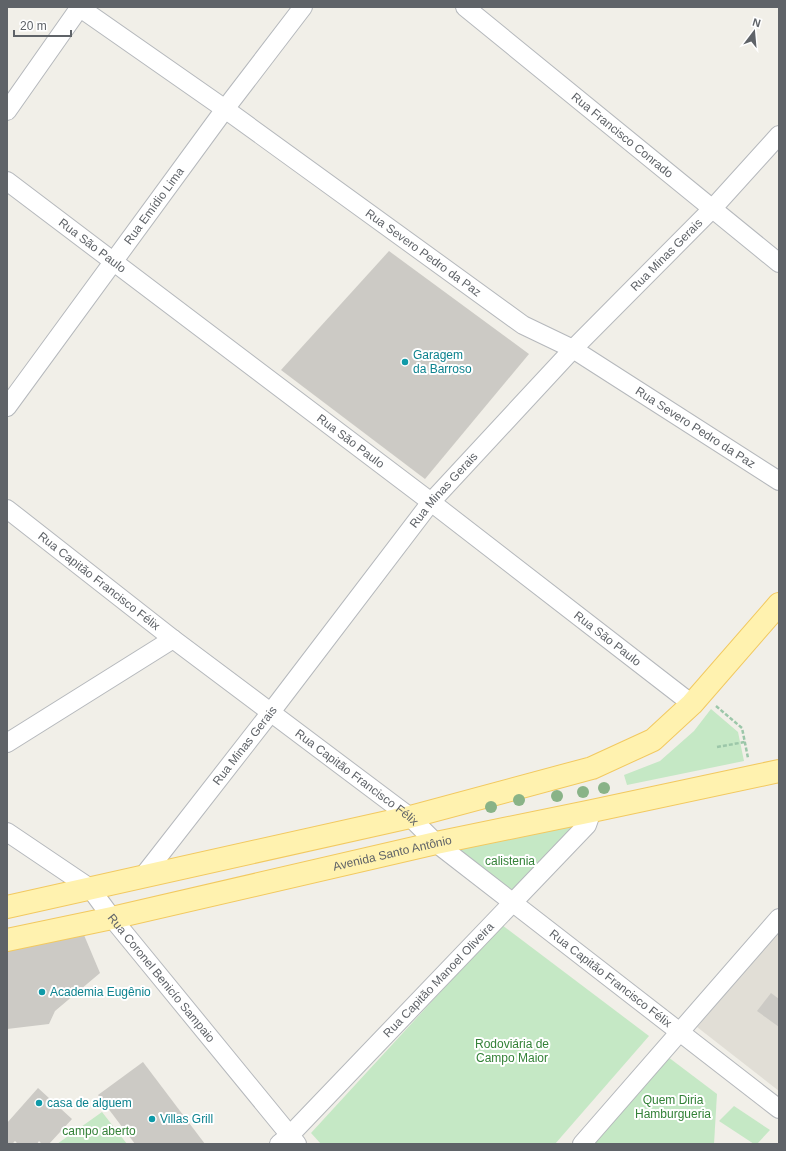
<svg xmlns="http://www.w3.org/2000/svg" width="786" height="1151" font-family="Helvetica,sans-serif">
<rect width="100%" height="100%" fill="#f1efe8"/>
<polygon fill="#e1ded6" points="779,931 779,1091 697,1027"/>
<g fill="#c5e8c5">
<polygon points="711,709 738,732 744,761 627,785 624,775 660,761 694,731"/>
<polygon points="584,821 513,893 454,850"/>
<polygon points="502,925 649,1036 555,1144 321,1144 311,1133"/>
<polygon points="668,1057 717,1094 714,1144 593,1143"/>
<polygon points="734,1106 770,1130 757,1144 754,1144 719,1121"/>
<polygon points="102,1112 127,1144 57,1144"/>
</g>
<g fill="#cccac5">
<polygon points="389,251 529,354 425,479 281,370"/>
<polygon points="84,935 100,973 55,1011 49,1024 7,1029 7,949"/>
<polygon points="771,993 779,999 779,1027 757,1011"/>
<polygon points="143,1062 205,1144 135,1144 98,1095"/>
<polygon points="38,1088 72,1119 49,1144 42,1144 39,1141 37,1144 18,1144 15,1141 12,1144 7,1144 7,1123"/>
</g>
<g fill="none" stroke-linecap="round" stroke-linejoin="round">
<g stroke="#b5b8bc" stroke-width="20">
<g id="street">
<path id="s1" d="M79 7 225 109 523 325 573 349 779 481"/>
<path id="s2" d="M465 7 779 263"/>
<polyline points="7,111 80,7"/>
<path id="s3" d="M7 181 431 502 692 704"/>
<path id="s4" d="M7 407 225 109 303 7"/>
<path id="s5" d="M7 509 173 639 410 817 436 843 779 1109"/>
<polyline points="7,743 173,639"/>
<path id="s6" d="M7 832 90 888 112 918 297 1144"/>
<path id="s7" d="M144 875 271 712 431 502 573 349 713 208 779 135"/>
<path id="s8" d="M279 1144 290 1135 587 825 592 811"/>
<polyline points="582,1144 779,918"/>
</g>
</g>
<g stroke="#f2c960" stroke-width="24">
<g id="primary">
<polyline points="7,907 410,817 592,768 653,740 692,704 779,604"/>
<path id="s9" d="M7 940 112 918 436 843 592 811 779 771"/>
</g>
</g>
<g stroke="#9cc7a9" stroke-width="2.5" stroke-dasharray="4 2" stroke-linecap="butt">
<polyline points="716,706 742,728 748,758"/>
<polyline points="717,747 745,742"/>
</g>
<use href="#street" stroke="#fff" stroke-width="18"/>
<use href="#primary" stroke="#fff2af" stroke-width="22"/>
</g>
<g fill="#89b387">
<circle cx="604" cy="788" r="6"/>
<circle cx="583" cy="792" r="6"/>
<circle cx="557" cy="796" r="6"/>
<circle cx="519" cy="800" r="6"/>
<circle cx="491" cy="807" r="6"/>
</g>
<g fill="#0f9aa8" stroke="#fff" stroke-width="1.5">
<circle cx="405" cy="362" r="4"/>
<circle cx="42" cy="992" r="4"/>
<circle cx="39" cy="1103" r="4"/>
<circle cx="152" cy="1119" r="4"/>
</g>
<g text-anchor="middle" stroke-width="4" stroke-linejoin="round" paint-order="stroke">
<g font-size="12" fill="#5f6368" stroke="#fff">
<text dy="4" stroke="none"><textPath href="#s2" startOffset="203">Rua Francisco Conrado</textPath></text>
<text dy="4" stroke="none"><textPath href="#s4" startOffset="249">Rua Emídio Lima</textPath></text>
<text dy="4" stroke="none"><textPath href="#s3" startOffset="107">Rua São Paulo</textPath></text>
<text dy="4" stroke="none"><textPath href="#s1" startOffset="423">Rua Severo Pedro da Paz</textPath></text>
<text dy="4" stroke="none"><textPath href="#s7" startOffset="812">Rua Minas Gerais</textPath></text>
<text dy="4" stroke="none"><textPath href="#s1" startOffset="747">Rua Severo Pedro da Paz</textPath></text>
<text dy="4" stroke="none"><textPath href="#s3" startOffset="431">Rua São Paulo</textPath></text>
<text dy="4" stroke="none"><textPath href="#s7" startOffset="488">Rua Minas Gerais</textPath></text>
<text dy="4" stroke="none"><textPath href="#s5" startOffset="117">Rua Capitão Francisco Félix</textPath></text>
<text dy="4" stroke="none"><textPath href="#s3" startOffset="755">Rua São Paulo</textPath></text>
<text dy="4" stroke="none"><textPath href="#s7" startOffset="164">Rua Minas Gerais</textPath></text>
<text dy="4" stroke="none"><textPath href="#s5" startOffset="441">Rua Capitão Francisco Félix</textPath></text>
<text dy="4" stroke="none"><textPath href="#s9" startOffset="395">Avenida Santo Antônio</textPath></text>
<text dy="4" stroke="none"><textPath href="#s6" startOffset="215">Rua Coronel Benicío Sampaio</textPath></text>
<text dy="4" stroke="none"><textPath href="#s5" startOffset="765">Rua Capitão Francisco Félix</textPath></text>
<text dy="4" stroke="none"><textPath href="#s8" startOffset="229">Rua Capitão Manoel Oliveira</textPath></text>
</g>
<g font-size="12" fill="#0d838f" stroke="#fff" text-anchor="start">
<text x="413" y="359">Garagem<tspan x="413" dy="14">da Barroso</tspan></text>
<text x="50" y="996">Academia Eugênio</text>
<text x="47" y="1107">casa de alguem</text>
<text x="160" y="1123">Villas Grill</text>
</g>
<g font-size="12" fill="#348238" stroke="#fff">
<text x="510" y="865">calistenia</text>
<text x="512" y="1048">Rodoviária de<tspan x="512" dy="14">Campo Maior</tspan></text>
<text x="673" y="1104">Quem Diria<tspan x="673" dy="14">Hamburgueria</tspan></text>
<text x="99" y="1135">campo aberto</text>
</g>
</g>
<rect width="786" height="1151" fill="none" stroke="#5f6368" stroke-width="16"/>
<g transform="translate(754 32) rotate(16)" stroke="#ffffff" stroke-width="3" paint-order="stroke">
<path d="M0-3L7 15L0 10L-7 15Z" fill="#5f6368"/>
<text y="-6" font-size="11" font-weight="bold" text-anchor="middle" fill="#5f6368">N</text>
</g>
<path d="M14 30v6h57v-6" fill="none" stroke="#5f6368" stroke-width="2"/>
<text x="20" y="30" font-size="12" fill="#5f6368" stroke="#ffffff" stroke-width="3" paint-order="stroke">20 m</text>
</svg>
